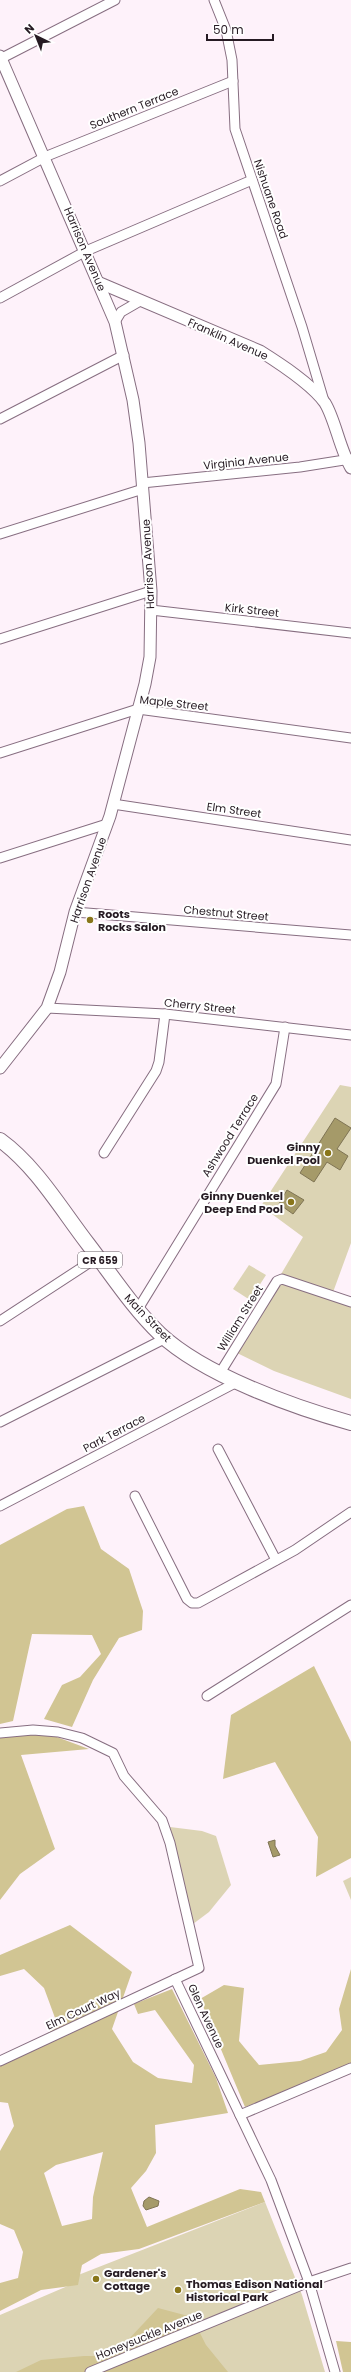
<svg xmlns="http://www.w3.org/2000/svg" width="351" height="2372" font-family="Poppins,sans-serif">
<rect width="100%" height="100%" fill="#fef2fa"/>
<g fill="#dcd4b4">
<polygon points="340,1085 351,1087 351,1243 332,1295 351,1302 351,1399 274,1371 235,1352 303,1237 261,1206"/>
<polygon points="249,1265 266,1275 250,1300 233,1289"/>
<polygon points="170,1827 202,1831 216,1836 231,1885 209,1912 193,1924"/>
<polygon points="351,1877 351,1900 343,1881"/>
<polygon points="265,2202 302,2295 325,2372 0,2372 0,2315 70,2285 68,2279"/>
</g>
<g fill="#d1c593" fill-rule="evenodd">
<polygon points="84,1506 101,1549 129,1569 143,1611 142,1630 119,1638 93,1680 72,1727 44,1719 62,1685 80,1677 101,1654 92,1635 32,1634 13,1721 0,1724 0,1545 67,1509"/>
<polygon points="314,1666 351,1742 351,1858 316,1877 318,1837 275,1762 223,1779 231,1715"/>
<polygon points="46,1733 89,1749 21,1755 55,1849 20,1874 0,1900 0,1736"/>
<path d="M70 1925 132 1972 112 2029 133 2062 158 2078 192 2083 194 2065 155 2010 138 2014 134 2004 172 1989 216 2078 228 2113 155 2125 156 2153 146 2171 131 2188 147 2227 240 2189 261 2192 265 2202 139 2249 101 2254 82 2265 78 2285 41 2290 0 2311V2283L18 2278 23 2252 14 2230 0 2224V2151L14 2126 8 2103 0 2102V2066L58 2026 44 1988 24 1969 0 1976V1955ZM103 2152 93 2197 92 2219 62 2226 44 2173 56 2165Z"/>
<polygon points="351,1969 351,2065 245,2107 200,1999 224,1985 244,1988 239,2041 259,2065 300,2061 326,2052 342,2030 339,2009"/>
<polygon points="158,2308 192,2317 206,2345 228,2372 16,2372 41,2360 84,2356 113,2356"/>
<polygon points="336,2341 351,2342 351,2372 343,2372"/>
</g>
<g fill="#a59a69" stroke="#7f7454">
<polygon points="335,1118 351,1128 337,1149 348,1156 340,1170 327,1162 314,1182 300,1173"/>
<polygon points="287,1190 304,1200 293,1214 279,1204"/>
<polygon points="275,1840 275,1846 280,1855 273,1857 268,1842"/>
<polygon points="149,2197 159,2201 158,2206 146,2210 143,2206 144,2201"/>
</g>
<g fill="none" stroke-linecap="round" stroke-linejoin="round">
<g stroke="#876e81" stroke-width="11">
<g id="minor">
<polyline points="214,0 226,30 232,60 235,129 302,327 324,401"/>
<polyline points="0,59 115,0"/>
<polyline points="0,181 47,156 233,81"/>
<polyline points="0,298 86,251 252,180"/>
<polyline points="115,322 121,312 140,301"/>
<polyline points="0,419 124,355"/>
<polyline points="142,483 300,467 351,459"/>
<polyline points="0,534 143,489"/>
<polyline points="151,610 351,633"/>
<polyline points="0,639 151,591"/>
<polyline points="0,753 138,709 351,738"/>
<polyline points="113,804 351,840"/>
<polyline points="0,858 107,824"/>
<polyline points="75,912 351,935"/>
<polyline points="47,1008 165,1014 351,1035"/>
<polyline points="104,1153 156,1071 159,1062 165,1014"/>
<polyline points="138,1309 276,1084 285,1027"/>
<polyline points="0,1321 98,1257"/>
<polyline points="220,1373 277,1281 282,1279 351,1302"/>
<polyline points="0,1422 166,1338"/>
<polyline points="218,1449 276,1560"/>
<polyline points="135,1496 187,1599 192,1603 198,1603 295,1550 351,1512"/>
<polyline points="0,1506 239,1381"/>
<polyline points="207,1696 351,1605"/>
<polyline points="0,1733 33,1730 58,1732 82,1738 113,1753 124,1776 162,1820 170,1843 199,1968 0,2061"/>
<polyline points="175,1979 271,2180 309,2282 335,2372"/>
<polyline points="240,2115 351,2068"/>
<polyline points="90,2372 309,2282 351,2268"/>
</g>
</g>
<g stroke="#876e81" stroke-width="13">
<g id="tertiary">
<polyline points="0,56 115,322 133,400 139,443 151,591 150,657 145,684 110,816 75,912 60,972 47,1008 0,1068"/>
<path d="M100 283 260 351C279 363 312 384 325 403 335 419 340 450 351 468"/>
</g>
</g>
<g stroke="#876e81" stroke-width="16">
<path id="primary" d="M0 1140C36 1166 61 1209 88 1244 111 1274 132 1307 160 1334 204 1375 293 1407 351 1423"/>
</g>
<use href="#minor" stroke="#fff" stroke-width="9"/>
<use href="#tertiary" stroke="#fff" stroke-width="11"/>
<use href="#primary" stroke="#fff" stroke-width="14"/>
</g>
<g fill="#89761a" stroke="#fff" stroke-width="1.5">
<circle cx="90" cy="920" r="4"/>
<circle cx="328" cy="1153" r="4"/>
<circle cx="291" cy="1202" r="4"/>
<circle cx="96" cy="2279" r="4"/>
<circle cx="178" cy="2290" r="4"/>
</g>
<g text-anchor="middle" stroke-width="4" stroke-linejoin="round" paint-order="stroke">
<rect fill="#fff" stroke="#675f65" stroke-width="1" x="78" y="1252" width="44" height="16" rx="3"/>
<g font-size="10" font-weight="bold" fill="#261b23">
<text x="100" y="1264">CR 659</text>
</g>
<g font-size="11" fill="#261b23" stroke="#fff">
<text transform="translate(134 108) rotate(-22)" y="4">Southern Terrace</text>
<text transform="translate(271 199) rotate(71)" y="4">Nishuane Road</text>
<text transform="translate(85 249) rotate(67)" y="4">Harrison Avenue</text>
<text transform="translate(228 339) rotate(24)" y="4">Franklin Avenue</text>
<text transform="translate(246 461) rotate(-6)" y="4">Virginia Avenue</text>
<text transform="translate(148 564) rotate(-93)" y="4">Harrison Avenue</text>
<text transform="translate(252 610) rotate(6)" y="4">Kirk Street</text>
<text transform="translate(174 703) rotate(6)" y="4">Maple Street</text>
<text transform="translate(234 810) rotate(8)" y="4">Elm Street</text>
<text transform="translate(88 880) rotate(-71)" y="4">Harrison Avenue</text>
<text transform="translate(226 913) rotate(5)" y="4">Chestnut Street</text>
<text transform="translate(200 1006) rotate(6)" y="4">Cherry Street</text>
<text transform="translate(230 1135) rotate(-58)" y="4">Ashwood Terrace</text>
<text transform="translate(148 1318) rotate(46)" y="4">Main Street</text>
<text transform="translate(240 1318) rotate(-58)" y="4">William Street</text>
<text transform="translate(114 1433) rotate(-28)" y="4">Park Terrace</text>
<text transform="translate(83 2009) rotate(-25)" y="4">Elm Court Way</text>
<text transform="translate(206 2016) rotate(65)" y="4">Glen Avenue</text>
<text transform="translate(149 2335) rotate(-22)" y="4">Honeysuckle Avenue</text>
</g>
<g font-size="11" font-weight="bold" fill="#261b23" stroke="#fff" text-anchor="start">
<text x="98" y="918">Roots<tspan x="98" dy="13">Rocks Salon</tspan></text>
<text x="320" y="1151" text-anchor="end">Ginny<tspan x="320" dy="13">Duenkel Pool</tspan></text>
<text x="283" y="1200" text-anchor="end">Ginny Duenkel<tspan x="283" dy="13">Deep End Pool</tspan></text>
<text x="104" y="2277">Gardener's<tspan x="104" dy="13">Cottage</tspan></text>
<text x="186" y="2288">Thomas Edison National<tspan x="186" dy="13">Historical Park</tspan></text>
</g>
</g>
<g transform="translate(36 36) rotate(317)" stroke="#ffffff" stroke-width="3" paint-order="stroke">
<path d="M0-3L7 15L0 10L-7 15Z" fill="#261b23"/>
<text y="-6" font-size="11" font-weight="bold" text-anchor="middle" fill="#261b23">N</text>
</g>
<path d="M207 34v6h66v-6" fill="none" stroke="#261b23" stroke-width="2"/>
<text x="213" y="34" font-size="12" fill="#261b23" stroke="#ffffff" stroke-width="3" paint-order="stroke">50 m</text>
</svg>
